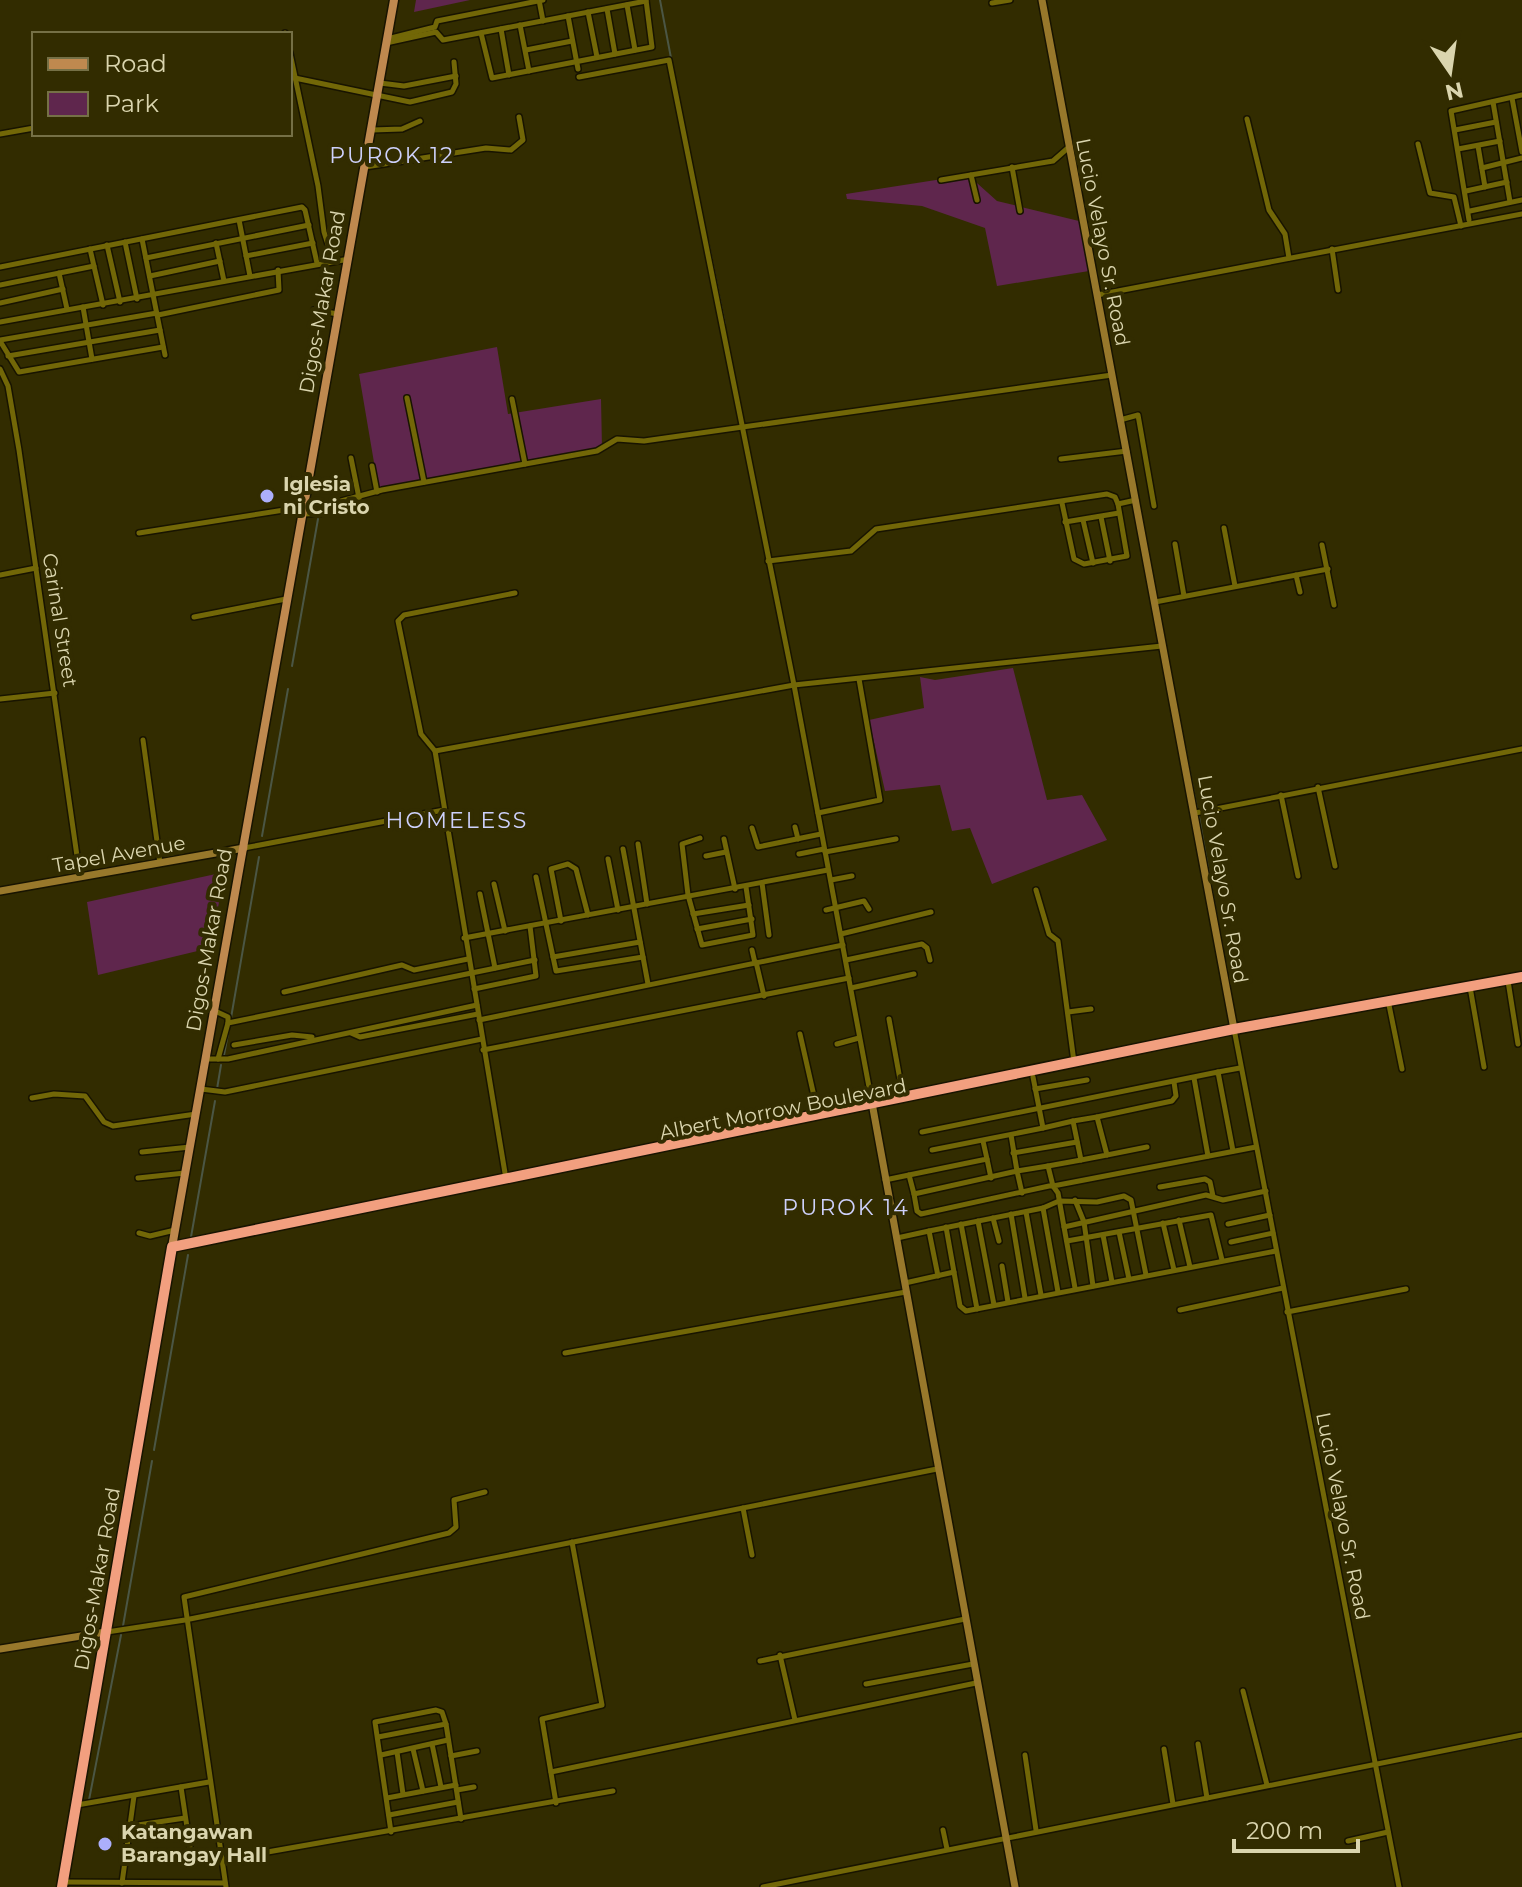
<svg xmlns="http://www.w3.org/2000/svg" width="1522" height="1887" font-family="Montserrat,sans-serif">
<rect width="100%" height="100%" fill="#322c00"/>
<g fill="#5f264d">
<polygon points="416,0 470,0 414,12"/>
<polygon points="968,175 997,201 1079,221 1089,271 997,286 985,228 922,206 847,199 846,194"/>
<polygon points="497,347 508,414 601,399 602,448 379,492 359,374"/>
<polygon points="1013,668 1047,800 1082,795 1107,840 992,884 970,828 952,831 940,785 885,791 869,720 924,708 920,677 935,680"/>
<polygon points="225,872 210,948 98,975 87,902"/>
</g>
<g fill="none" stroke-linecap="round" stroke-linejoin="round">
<g stroke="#4b5644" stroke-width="2">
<polyline points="660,0 671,58"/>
<polyline points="708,241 725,325"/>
<polyline points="292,666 318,519"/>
<polyline points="1185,747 1197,809"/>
<polyline points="1199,817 1218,924"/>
<polyline points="262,836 288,689"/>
<polyline points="231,1018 259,857"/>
<polyline points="224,1055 229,1028"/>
<polyline points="217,1089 221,1065"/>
<polyline points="191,1237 215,1101"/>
<polyline points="154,1450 188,1255"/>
<polyline points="123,1626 152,1461"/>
<polyline points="1449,1752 1522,1738"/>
<polyline points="89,1800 121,1635"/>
</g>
<g stroke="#181400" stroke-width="8">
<g id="street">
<polyline points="539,0 543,21"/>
<polyline points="992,3 1010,0"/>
<polyline points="627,5 635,50"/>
<polyline points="607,9 615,54"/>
<polyline points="588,12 597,57"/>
<polyline points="568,16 578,69"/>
<polyline points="520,25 529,71"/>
<polyline points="501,29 509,75"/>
<polyline points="285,33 285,34"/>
<polyline points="481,33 492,78 652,47 646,0"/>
<polyline points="387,39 435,27 437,21 543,0"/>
<polyline points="386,43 436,32 443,40 646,1"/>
<polyline points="526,50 572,41"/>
<polyline points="290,53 318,186 324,232 333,260"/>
<polyline points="290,77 410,102 452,92 456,84 454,62"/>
<polyline points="579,77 669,60 794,685 872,1103"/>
<polyline points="380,83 404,86 456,76"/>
<polyline points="1512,98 1522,152"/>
<polyline points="1493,102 1510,202"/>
<polyline points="1247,119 1269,210 1285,234 1289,258"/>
<polyline points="372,130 402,129 420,121"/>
<polyline points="1455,130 1496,122"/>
<polyline points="0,134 34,128"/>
<polyline points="1418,144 1430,193 1454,197 1461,226"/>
<polyline points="1478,146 1485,187"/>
<polyline points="1458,149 1500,141"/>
<polyline points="365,167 486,148 511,150 523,140 519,117"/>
<polyline points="1012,167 1020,211"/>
<polyline points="1482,168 1522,158"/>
<polyline points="971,175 977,200"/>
<polyline points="941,180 1053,161 1069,147"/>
<polyline points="1466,191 1507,182"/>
<polyline points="1470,211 1522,200"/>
<polyline points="239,220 250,276"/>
<polyline points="1469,220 1451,111 1522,95"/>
<polyline points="142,239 165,355"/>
<polyline points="125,242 137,299"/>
<polyline points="216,243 224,281"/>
<polyline points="107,245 120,302"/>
<polyline points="90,249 103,305"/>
<polyline points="1332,249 1338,290"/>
<polyline points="246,256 313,243"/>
<polyline points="146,258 309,225"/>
<polyline points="0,267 302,207 305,210 317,263"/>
<polyline points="59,273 67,309"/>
<polyline points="150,276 220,261"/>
<polyline points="0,285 94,266"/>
<polyline points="1097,295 1522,214"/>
<polyline points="0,303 63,289"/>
<polyline points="83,307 92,359"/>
<polyline points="314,310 338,314"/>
<polyline points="158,315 279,290 278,270"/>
<polyline points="0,322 349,259"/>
<polyline points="0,340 157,313"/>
<polyline points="0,341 19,372 163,347"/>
<polyline points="8,356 160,330"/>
<polyline points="0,369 8,386 19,450 80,877"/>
<polyline points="407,398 424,482"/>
<polyline points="512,399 525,464"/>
<polyline points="1120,420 1138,415 1154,506"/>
<polyline points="351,458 359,498"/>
<polyline points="1061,459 1127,451"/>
<polyline points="372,466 377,492"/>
<polyline points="1062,503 1074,559 1084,564 1127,556 1118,504"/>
<polyline points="303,514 331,513 341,501 382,490 597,451 617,439 644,441 1112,375"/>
<polyline points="1101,517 1110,561"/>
<polyline points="1083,520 1093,563"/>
<polyline points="1065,522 1119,513"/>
<polyline points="1224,528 1235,586"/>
<polyline points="139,533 303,507"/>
<polyline points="1175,544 1184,596"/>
<polyline points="1322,545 1334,605"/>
<polyline points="768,561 851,551 876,529 1107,494 1115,497 1118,504 1136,500"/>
<polyline points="0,575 36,568"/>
<polyline points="1296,575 1300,592"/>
<polyline points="1155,602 1328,569"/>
<polyline points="194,617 286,599"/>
<polyline points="0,699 55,693"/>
<polyline points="143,740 160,863"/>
<polyline points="435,751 794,685 1162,646"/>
<polyline points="1318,787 1335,866"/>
<polyline points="1281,795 1298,876"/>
<polyline points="818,813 880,800 859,679"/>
<polyline points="1195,813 1522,749"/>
<polyline points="795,827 798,839"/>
<polyline points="752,828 758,847 821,834"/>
<polyline points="700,838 682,844 688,895 702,945 753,935 746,887"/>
<polyline points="724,839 735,889"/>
<polyline points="638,844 647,904"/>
<polyline points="244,848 444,810"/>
<polyline points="623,849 648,984"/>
<polyline points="825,852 896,839"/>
<polyline points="799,854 824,849"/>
<polyline points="706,856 726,852"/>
<polyline points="608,859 618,910"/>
<polyline points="536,877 556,971 643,957"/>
<polyline points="831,880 852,876"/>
<polyline points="762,883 769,935"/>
<polyline points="494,884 505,931"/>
<polyline points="1036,890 1049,934 1058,941 1074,1062"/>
<polyline points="480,894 495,968"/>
<polyline points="826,910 864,901 869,909"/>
<polyline points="693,914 749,905"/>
<polyline points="561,921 551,869 568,864 576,869 588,915"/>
<polyline points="697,929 752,919"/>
<polyline points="841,934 931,912"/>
<polyline points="464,938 828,870"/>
<polyline points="752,950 755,963"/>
<polyline points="553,957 640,942"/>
<polyline points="846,960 922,944 927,948 930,960"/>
<polyline points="756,962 764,996"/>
<polyline points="1508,981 1518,1044"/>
<polyline points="1470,987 1484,1067"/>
<polyline points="851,988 914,974"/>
<polyline points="474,989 536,976 530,926"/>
<polyline points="284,992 402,965 414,970 468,959"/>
<polyline points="1389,1005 1402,1069"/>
<polyline points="215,1011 228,1017 228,1023"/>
<polyline points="1068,1012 1091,1009"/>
<polyline points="889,1019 903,1096"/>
<polyline points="479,1020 843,945"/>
<polyline points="1234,1029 1399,1887"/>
<polyline points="351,1033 360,1037 478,1014"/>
<polyline points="800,1034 814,1096 813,1114"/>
<polyline points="837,1044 859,1038"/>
<polyline points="234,1045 292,1035 312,1037"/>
<polyline points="483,1050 849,978"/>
<polyline points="207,1059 228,1059 477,1005"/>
<polyline points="218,1059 228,1023 535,960"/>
<polyline points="1218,1072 1240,1068"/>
<polyline points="1194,1078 1208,1156"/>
<polyline points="201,1089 225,1092 482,1039"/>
<polyline points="1035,1089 1087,1080"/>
<polyline points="32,1098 54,1094 85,1096 104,1122 113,1126 196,1114"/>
<polyline points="1097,1117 1172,1101 1176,1096 1174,1082"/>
<polyline points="1073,1121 1097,1117 1107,1155 1081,1160"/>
<polyline points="1043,1128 1073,1121 1081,1160 1048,1166"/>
<polyline points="922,1132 1218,1072 1233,1151"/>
<polyline points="1011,1135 1017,1171 914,1194 917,1211 921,1214 1049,1186 1053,1186 1048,1166 1017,1171 1022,1193"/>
<polyline points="932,1150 1043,1128 1033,1077"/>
<polyline points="142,1152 190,1147"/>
<polyline points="1013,1153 1077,1142"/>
<polyline points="1107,1155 1147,1147"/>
<polyline points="987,1159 991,1178"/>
<polyline points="138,1178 185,1173"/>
<polyline points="506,1179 435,751 421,734 398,621 404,615 515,593"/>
<polyline points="885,1180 909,1175"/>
<polyline points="1160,1187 1205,1179 1210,1182 1213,1196"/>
<polyline points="914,1194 909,1175 987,1159 983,1141"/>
<polyline points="1075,1200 1084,1222 1093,1286"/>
<polyline points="1043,1208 1058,1292"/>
<polyline points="1026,1212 1041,1295"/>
<polyline points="1011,1214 1025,1298"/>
<polyline points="993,1218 999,1241"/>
<polyline points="1179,1220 1190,1267"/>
<polyline points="978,1221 994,1305"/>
<polyline points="1163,1223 1174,1270"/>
<polyline points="961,1224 977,1309"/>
<polyline points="1228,1224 1270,1215"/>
<polyline points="946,1227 960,1306 966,1311 1276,1251"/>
<polyline points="1064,1227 1058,1193 1053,1186 1256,1147"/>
<polyline points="1119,1232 1129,1279"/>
<polyline points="139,1233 150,1236 175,1230"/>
<polyline points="1103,1235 1112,1282"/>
<polyline points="897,1238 929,1231"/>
<polyline points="1067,1241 1211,1215 1222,1260"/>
<polyline points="1231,1242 1273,1233"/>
<polyline points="1002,1266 1008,1302"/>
<polyline points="938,1276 929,1231 1043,1208 1059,1201 1097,1202 1124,1196 1131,1200 1146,1275"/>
<polyline points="905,1283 954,1272"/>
<polyline points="1075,1288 1064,1227 1206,1195 1223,1200 1266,1191"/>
<polyline points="1180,1310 1283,1288"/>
<polyline points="1287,1312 1406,1289"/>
<polyline points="565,1353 906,1292"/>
<polyline points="743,1508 752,1555"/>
<polyline points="107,1632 185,1620 937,1469"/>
<polyline points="780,1655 795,1720"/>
<polyline points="760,1661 965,1619"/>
<polyline points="866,1684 973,1664"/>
<polyline points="1243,1691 1267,1785"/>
<polyline points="378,1737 446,1724"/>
<polyline points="432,1744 441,1787"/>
<polyline points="1198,1744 1207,1798"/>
<polyline points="413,1749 423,1791"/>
<polyline points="1164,1749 1173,1804"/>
<polyline points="397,1752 403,1794"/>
<polyline points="381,1755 448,1740"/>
<polyline points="1025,1755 1036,1830"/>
<polyline points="451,1756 477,1751"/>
<polyline points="551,1772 976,1683"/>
<polyline points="181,1787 191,1854"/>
<polyline points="457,1790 474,1787"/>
<polyline points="387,1798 456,1785"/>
<polyline points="556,1803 542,1719 602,1705 572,1542"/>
<polyline points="77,1805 209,1782"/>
<polyline points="389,1815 458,1802"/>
<polyline points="131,1826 185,1818"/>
<polyline points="943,1830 947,1849"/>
<polyline points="391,1832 375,1722 436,1710 442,1712 446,1724 461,1819"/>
<polyline points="1348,1841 1388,1832"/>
<polyline points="126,1853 222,1854"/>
<polyline points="222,1860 613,1791"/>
<polyline points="63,1882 225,1883"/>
<polyline points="122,1883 134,1796"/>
<polyline points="226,1887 184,1597 449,1533 456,1527 454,1500 485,1492"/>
<polyline points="763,1887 1522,1735"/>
</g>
</g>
<g stroke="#181400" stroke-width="10">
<g id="secondary">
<polyline points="1042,0 1234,1029"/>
<polyline points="0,891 244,848"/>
<polyline points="872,1103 1015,1887"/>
<polyline points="0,1649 106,1632"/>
</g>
</g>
<g stroke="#181400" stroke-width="11">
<polyline id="primary" points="172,1247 394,0"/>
</g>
<g stroke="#181400" stroke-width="13">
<polyline id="highway" points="62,1887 172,1247 1234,1029 1522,977"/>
</g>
<use href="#street" stroke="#726707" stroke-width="5"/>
<use href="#secondary" stroke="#98782b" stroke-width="7"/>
<use href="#primary" stroke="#bf894f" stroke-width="8"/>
<use href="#highway" stroke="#f29f7f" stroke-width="10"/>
</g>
<g fill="#acaffb" stroke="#322c00" stroke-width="3">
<circle cx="267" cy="496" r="8"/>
<circle cx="105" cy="1844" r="8"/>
</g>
<g text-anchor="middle" stroke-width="8" stroke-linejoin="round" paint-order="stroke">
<g font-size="20" fill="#dad5ae" stroke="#322c00">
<text transform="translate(1103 242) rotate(79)" y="7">Lucio Velayo Sr. Road</text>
<text transform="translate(322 302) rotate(-80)" y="7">Digos-Makar Road</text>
<text transform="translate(60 620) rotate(81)" y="7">Carinal Street</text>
<text transform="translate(119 854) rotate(-10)" y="7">Tapel Avenue</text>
<text transform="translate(1223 879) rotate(80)" y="7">Lucio Velayo Sr. Road</text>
<text transform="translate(209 940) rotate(-80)" y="7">Digos-Makar Road</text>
<text transform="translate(783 1109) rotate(-11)" y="7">Albert Morrow Boulevard</text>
<text transform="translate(1343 1516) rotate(79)" y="7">Lucio Velayo Sr. Road</text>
<text transform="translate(97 1579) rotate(-80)" y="7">Digos-Makar Road</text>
</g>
<g font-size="20" font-weight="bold" fill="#dad5ae" stroke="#322c00" text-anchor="start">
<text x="283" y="491">Iglesia<tspan x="283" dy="23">ni Cristo</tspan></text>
<text x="121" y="1839">Katangawan<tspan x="121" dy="23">Barangay Hall</tspan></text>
</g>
<g font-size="22" letter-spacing="2" fill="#ced1fc" stroke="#322c00">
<text x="392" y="163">PUROK 12</text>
<text x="457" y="828">HOMELESS</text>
<text x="846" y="1215">PUROK 14</text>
</g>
</g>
<rect x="32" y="32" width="260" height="104" fill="#322c00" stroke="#757046" stroke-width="2"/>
<rect x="48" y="58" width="40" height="12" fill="#bf894f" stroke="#757046" stroke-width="2"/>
<text x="104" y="72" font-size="24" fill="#dad5ae">Road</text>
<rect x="48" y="92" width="40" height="24" fill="#5f264d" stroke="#757046" stroke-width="2"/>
<text x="104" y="112" font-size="24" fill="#dad5ae">Park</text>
<g transform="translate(1450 72) rotate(167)" stroke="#322c00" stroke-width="6" paint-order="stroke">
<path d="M0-6L14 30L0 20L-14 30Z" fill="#dad5ae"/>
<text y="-12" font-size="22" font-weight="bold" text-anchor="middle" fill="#dad5ae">N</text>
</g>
<path d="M1234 1839v12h124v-12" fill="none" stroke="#dad5ae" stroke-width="4"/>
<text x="1246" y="1839" font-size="24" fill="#dad5ae" stroke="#322c00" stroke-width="6" paint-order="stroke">200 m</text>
</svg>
